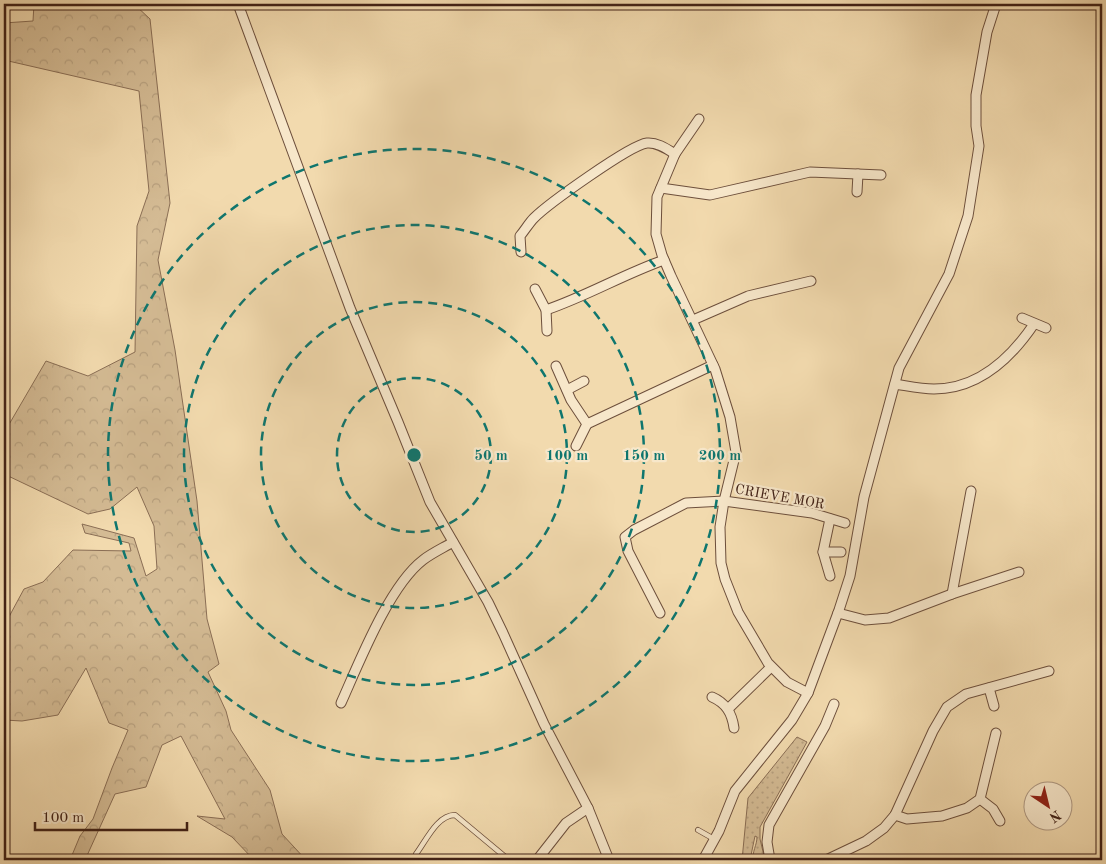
<svg xmlns="http://www.w3.org/2000/svg" width="1106" height="864" font-family="'Old Standard TT',serif">
<defs>
<pattern id="grass-dots" width="8" height="8" patternUnits="userSpaceOnUse" patternTransform="scale(1.25)"><rect width="8" height="8" fill="#d4bb94"/><path d="M2 2h.1M6 6h.1" fill="none" stroke="#b7a07f" stroke-width="1.8" stroke-linecap="round"/></pattern>
<pattern id="forest-crowns" width="20" height="18" patternUnits="userSpaceOnUse" patternTransform="scale(1.25)"><rect width="20" height="18" fill="#d4bb94"/><path d="M2 6a3 3 0 1 1 6 0M12 15a3 3 0 1 1 6 0" fill="none" stroke="#b7a07f"/></pattern>
</defs>
<rect width="100%" height="100%" fill="#f2daae"/>
<filter id="stains"><feTurbulence type="fractalNoise" baseFrequency=".004" numOctaves="4"/><feColorMatrix values="0 0 0 0 .2 0 0 0 0 .09 0 0 0 0 .02 0 0 0 .5 -.17"/></filter>
<radialGradient id="worn" r=".72"><stop offset=".6" stop-color="#630" stop-opacity="0"/><stop offset="1" stop-color="#630" stop-opacity=".3"/></radialGradient>
<path fill="url(#grass-dots)" stroke="#8a6e55" d="M797 737 807 742 760 827V839L765 860H753C752 852 757 845 757 837L755 836 750 860H742L748 798Z"/>
<polygon fill="url(#forest-crowns)" stroke="#8a6e55" points="34,4 134,4 150,19 170,203 158,260 175,350 197,501 207,619 219,664 208,672 226,711 231,730 270,790 282,834 306,860 254,860 232,837 197,816 225,819 181,736 162,745 146,787 115,794 85,860 70,860 80,836 93,819 112,768 128,730 109,723 86,668 58,715 22,721 4,720 4,626 24,589 43,582 73,550 131,551 129,543 85,533 82,524 134,538 146,576 157,569 154,526 137,487 110,509 88,514 4,474 4,433 46,361 88,376 135,352 137,226 149,191 139,91 4,60 4,23 33,21"/>
<g fill="none" stroke-linecap="round" stroke-linejoin="round">
<g stroke="#6d4f3c" stroke-width="6">
<g id="lane">
<polyline points="698,830 714,839"/>
<path d="M416 860V854C426 841 437 815 455 815L509 860"/>
</g>
</g>
<g stroke="#6d4f3c" stroke-width="11">
<g id="street">
<polyline points="238,4 350,308 398,422 430,502 488,602 503,633 544,724 588,808 609,860"/>
<polyline points="699,119 675,154 657,197 656,234 662,255 671,276 715,369 730,417 736,452 724,501 720,527 721,563 725,579 738,612 768,663 787,682 808,693"/>
<polyline points="661,188 710,195 810,172 881,175"/>
<polyline points="857,192 858,174"/>
<path d="M521 252 520 236C525 230 529 223 534 218 548 204 630 145 647 143 657 142 667 149 675 154"/>
<polyline points="535,289 546,310 547,331"/>
<path d="M546 310C587 296 624 274 664 260"/>
<polyline points="1022,318 1046,328"/>
<polyline points="693,320 748,296 811,281"/>
<polyline points="556,366 571,400 587,424 576,446"/>
<path d="M895 384C908 386 921 389 934 389 978 389 1011 358 1034 324"/>
<polyline points="567,390 584,381"/>
<polyline points="587,424 713,365"/>
<polyline points="823,552 841,552"/>
<polyline points="830,576 823,552 830,519"/>
<polyline points="952,594 971,491"/>
<polyline points="660,613 628,551 625,537 634,530 686,503 724,501 812,513 845,523"/>
<polyline points="838,613 865,620 889,618 952,594 1019,572"/>
<polyline points="989,688 994,706"/>
<path d="M712 697C726 703 732 713 734 728"/>
<path d="M341 703C359 663 389 586 423 560 432 553 443 548 453 542"/>
<polyline points="728,709 771,667"/>
<polyline points="980,799 993,809 1000,821"/>
<polyline points="895,815 907,819 942,816 967,808 980,799 996,733"/>
<polyline points="537,860 566,823 588,808"/>
<polyline points="703,860 719,831 735,791 792,720 808,693 839,610 850,576 864,497 899,368 949,274 968,216 979,146 976,126 976,95 987,32 996,4"/>
<polyline points="770,860 767,842 769,825 825,726 834,704"/>
<polyline points="826,860 866,841 884,828 895,815 933,731 947,707 966,694 1049,671"/>
</g>
</g>
<use href="#lane" stroke="#f7e7ca" stroke-width="4.5"/>
<use href="#street" stroke="#f7e7ca" stroke-width="9"/>
</g>
<g fill="none" stroke="#0f766e" stroke-width="2.5" stroke-dasharray="9 6">
<circle cx="414" cy="455" r="77"/>
<circle cx="414" cy="455" r="153"/>
<circle cx="414" cy="455" r="230"/>
<circle cx="414" cy="455" r="306"/>
</g>
<g text-anchor="middle" stroke-width="4.5" stroke-linejoin="round" paint-order="stroke">
<g font-size="14" fill="#412116" stroke="#f7e7ca">
<text transform="translate(780 496) rotate(10)" y="5">CRIEVE MOR</text>
</g>
</g>
<circle cx="414" cy="455" r="8" fill="#0f766e" stroke="#f7e7ca" stroke-width="2.5"/>
<g font-size="15" text-anchor="middle" font-weight="bold" fill="#0f766e" stroke="#f7e7ca" stroke-width="4.5" stroke-linejoin="round" paint-order="stroke">
<text x="491" y="460">50 m</text>
<text x="567" y="460">100 m</text>
<text x="644" y="460">150 m</text>
<text x="720" y="460">200 m</text>
</g>
<rect width="1106" height="864" fill="none" stroke="#f2daae" stroke-width="20"/>
<rect x="5" y="5" width="1096" height="854" fill="none" stroke="#412116" stroke-width="2.5"/>
<rect x="10" y="10" width="1086" height="844" fill="none" stroke="#412116"/>
<g transform="translate(1048 806) rotate(145)"><circle r="24" fill="#f7e7ca" stroke="#ae9882"/>
<path d="M0-4L9 19L0 12L-9 19Z" fill="#8f2418"/>
<text y="-8" font-size="14" font-weight="bold" text-anchor="middle" fill="#412116">N</text>
</g>
<path d="M35 822v8h152v-8" fill="none" stroke="#412116" stroke-width="2.5"/>
<text x="42" y="822" font-size="15" fill="#412116" stroke="#f7e7ca" stroke-width="4" paint-order="stroke">100 m</text>
<rect width="100%" height="100%" filter="url(#stains)"/>
<rect width="100%" height="100%" fill="url(#worn)"/>
</svg>
